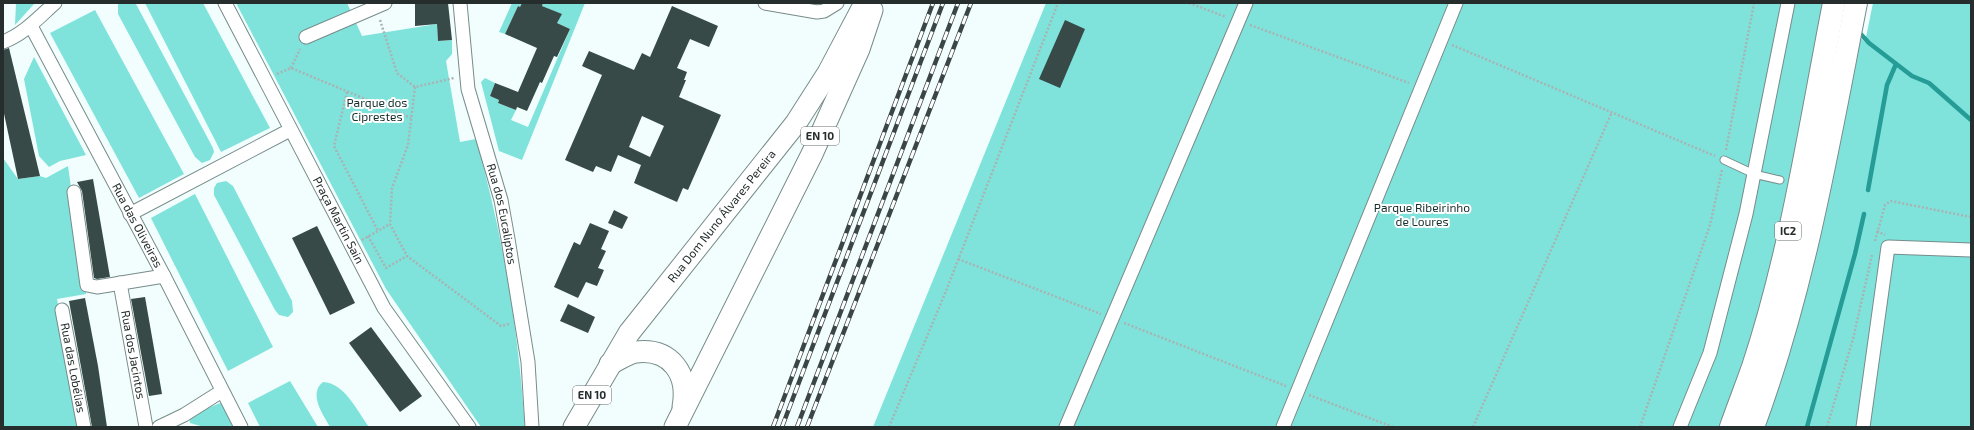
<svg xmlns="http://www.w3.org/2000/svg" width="1974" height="430" font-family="'Exo 2',sans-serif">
<rect width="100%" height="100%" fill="#f1fefd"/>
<g fill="#7fe3dc">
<polygon points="16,3 35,3 15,25"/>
<polygon points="118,3 136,4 213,148 214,152 210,160 202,163 195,157 118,14"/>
<polygon points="145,3 203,3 270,128 221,152"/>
<path d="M236 3H347L362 36 437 24 438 41 452 40V54L446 61 460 142 476 139C503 235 518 328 525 427H481L386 289Z"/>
<polygon points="512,3 522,3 520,7 518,6 505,34 499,32"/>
<polygon points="543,3 585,3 522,160 499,151 481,82 485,78 495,83 490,96 499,100 498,103 516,110 511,120 528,127 570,29 557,23 561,14 542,6"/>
<polygon points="1046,3 1821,3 1865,42 1873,3 1971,3 1971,427 873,427"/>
<polygon points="95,10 184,174 139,198 50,33"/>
<polygon points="34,57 86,155 60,161 49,167 39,156 24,79"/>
<polygon points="3,158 18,179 40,176 46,178 68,166 86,294 57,299 83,427 3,427"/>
<polygon points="226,181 233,186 292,301 293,312 288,317 279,315 275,310 214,195 214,188 217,183"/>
<polygon points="195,194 273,347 228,371 151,218"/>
<polygon points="290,381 318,427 260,427 248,403"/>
<path d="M323 382C345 383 357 411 369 427H330C323 414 308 394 323 382Z"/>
<polygon points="225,401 237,427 204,427 190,423 189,416"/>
</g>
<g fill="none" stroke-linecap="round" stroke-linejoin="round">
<g stroke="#269c96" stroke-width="4.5">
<polyline points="1858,31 1869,43 1912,76 1929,83 1971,120"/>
<polyline points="1868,190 1887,85 1896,64"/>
<polyline points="1807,427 1855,254 1864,214"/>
</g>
</g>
<g fill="#374a48" fill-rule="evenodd">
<polygon points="415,3 448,3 452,40 438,41 437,24 415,26"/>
<polygon points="522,3 543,3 542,6 562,14 557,23 570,29 557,57 554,56 542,83 540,82 527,111 517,107 516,110 498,103 499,100 490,96 495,83 518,92 537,48 505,34 518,6 520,7"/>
<path d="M672 6 718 26 709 47 690 39 677 68 687 72 684 80H686L679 97 721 115 688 190 683 188 677 202 634 183 641 165 618 155 611 172 596 166 593 172 565 160 602 75 582 66 589 51 634 70 642 53 650 57ZM642 116 664 126 650 157 629 147Z"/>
<polygon points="1065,20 1085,29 1060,88 1039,79"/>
<polygon points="9,48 40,176 18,179 3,109 3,50"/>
<polygon points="93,179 110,277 97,279 94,278 82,191 77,182"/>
<polygon points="614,210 628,217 622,229 608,223"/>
<polygon points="590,223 609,231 601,249 606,251 598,268 604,270 597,286 586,282 578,298 554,287 574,242 580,245"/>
<polygon points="317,226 355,303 330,315 292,238"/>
<polygon points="145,297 162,394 149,396 131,299"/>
<polygon points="85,298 98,366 107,427 92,427 69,301"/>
<polygon points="568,304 595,317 588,333 560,321"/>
<polygon points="371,327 422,396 400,412 349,343"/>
</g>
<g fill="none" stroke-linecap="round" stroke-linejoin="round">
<g stroke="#778c8a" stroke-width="9">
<polyline id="lane" points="1724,160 1754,174 1780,180"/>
</g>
<g stroke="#778c8a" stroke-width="15">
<g id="street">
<path id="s1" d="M225 3 384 308 469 427"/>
<path id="s2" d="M460 3 468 89 501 200 508 239 528 362 532 427"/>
<polyline points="765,3 817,12 824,11 837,3"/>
<path id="s3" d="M31 26 164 276 241 427"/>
<polyline points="306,37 385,3"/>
<path d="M3 42C24 34 38 18 55 3"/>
<polyline points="74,192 87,285 97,287 164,276"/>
<polyline points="130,214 290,130"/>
<path id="s4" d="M120 283 146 427"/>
<path id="s5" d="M62 310 84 427"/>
<polyline points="159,427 184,415 222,391"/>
<polyline points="1066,427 1246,3"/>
<polyline points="1283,427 1456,3"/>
<polyline points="1680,427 1710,353 1746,214 1788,3"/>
<polyline points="1863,427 1888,247 1971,250"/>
</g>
</g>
<g stroke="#778c8a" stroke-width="23">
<g id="primary">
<path d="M610 364C618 360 628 353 636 352 671 348 689 374 683 407"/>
<path id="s6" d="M574 427 629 333 796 123 828 73 865 3"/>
<polyline points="675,427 812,154 859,49 872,10"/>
</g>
</g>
<g stroke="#778c8a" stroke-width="24">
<g id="highway">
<path d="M1731 427C1738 407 1746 387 1753 367 1792 249 1810 125 1834 3"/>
<path d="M1753 427C1804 290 1828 146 1856 3"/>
</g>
</g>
<g stroke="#a8b3b3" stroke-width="2.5" stroke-dasharray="2 2" stroke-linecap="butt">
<polyline points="1189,3 1226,17"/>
<polyline points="380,20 397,73 415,87 454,78"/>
<polyline points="1250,25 1409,83"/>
<polyline points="1452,45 1715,156"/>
<polyline points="291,68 300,49"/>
<polyline points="277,74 291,68 411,118"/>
<polyline points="415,87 408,145 392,188 390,224 407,256 501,326 509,324"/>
<polyline points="347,92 334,146 378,231"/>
<polyline points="1726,150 1754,3"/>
<polyline points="1877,231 1885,235"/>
<polyline points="368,236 386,268 407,256"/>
<polyline points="362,240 390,224"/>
<polyline points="1875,241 1885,205 1891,201 1971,217"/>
<polyline points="958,259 1101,314"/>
<polyline points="1124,323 1286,386"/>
<polyline points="1309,395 1393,427"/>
<polyline points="889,427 946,291 1058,3"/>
<polyline points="1473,427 1612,112"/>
<polyline points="1640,427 1710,225 1722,170"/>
<polyline points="1827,427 1853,339 1872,255"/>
</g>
<use href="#lane" stroke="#fff" stroke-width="7"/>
<use href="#street" stroke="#fff" stroke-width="13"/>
<use href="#primary" stroke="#fff" stroke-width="21"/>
<use href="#highway" stroke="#fff" stroke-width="22"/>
<g stroke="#3c4545" stroke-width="4.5">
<g id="rail">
<polyline points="773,427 933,3"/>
<polyline points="782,427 943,3"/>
<polyline points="797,427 958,3"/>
<polyline points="807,427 971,3"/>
</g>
</g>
<use href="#rail" stroke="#fff" stroke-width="3" stroke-dasharray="9" stroke-linecap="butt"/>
</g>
<g text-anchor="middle" stroke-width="4" stroke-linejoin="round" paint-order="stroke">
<g fill="#fff" stroke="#666c6c" stroke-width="1">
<rect x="801" y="127" width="38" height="18" rx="3"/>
<rect x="1775" y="222" width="26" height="18" rx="3"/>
<rect x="573" y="386" width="38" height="18" rx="3"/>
</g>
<g font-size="11" font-weight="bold" fill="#252d2d">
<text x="820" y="140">EN 10</text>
<text x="1788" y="235">IC2</text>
<text x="592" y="399">EN 10</text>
</g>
<g font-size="12" fill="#162f2d" stroke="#fff">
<text x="377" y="107">Parque dos<tspan x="377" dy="14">Ciprestes</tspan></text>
<text x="1422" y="212">Parque Ribeirinho<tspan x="1422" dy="14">de Loures</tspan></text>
</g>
<g font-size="12" fill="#252d2d" stroke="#fff">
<text dy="4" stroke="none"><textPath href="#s2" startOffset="216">Rua dos Eucaliptos</textPath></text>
<text dy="4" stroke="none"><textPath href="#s6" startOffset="258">Rua Dom Nuno Álvares Pereira</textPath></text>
<text dy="4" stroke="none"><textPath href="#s1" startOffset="245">Praça Martin Sain</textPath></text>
<text dy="4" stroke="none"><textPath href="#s3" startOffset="226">Rua das Oliveiras</textPath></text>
<text dy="4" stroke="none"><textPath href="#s4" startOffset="73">Rua dos Jacintos</textPath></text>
<text dy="4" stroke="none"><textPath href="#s5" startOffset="59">Rua das Lobélias</textPath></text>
</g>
</g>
<rect width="1974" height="430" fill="none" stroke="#252d2d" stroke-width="8"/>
</svg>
